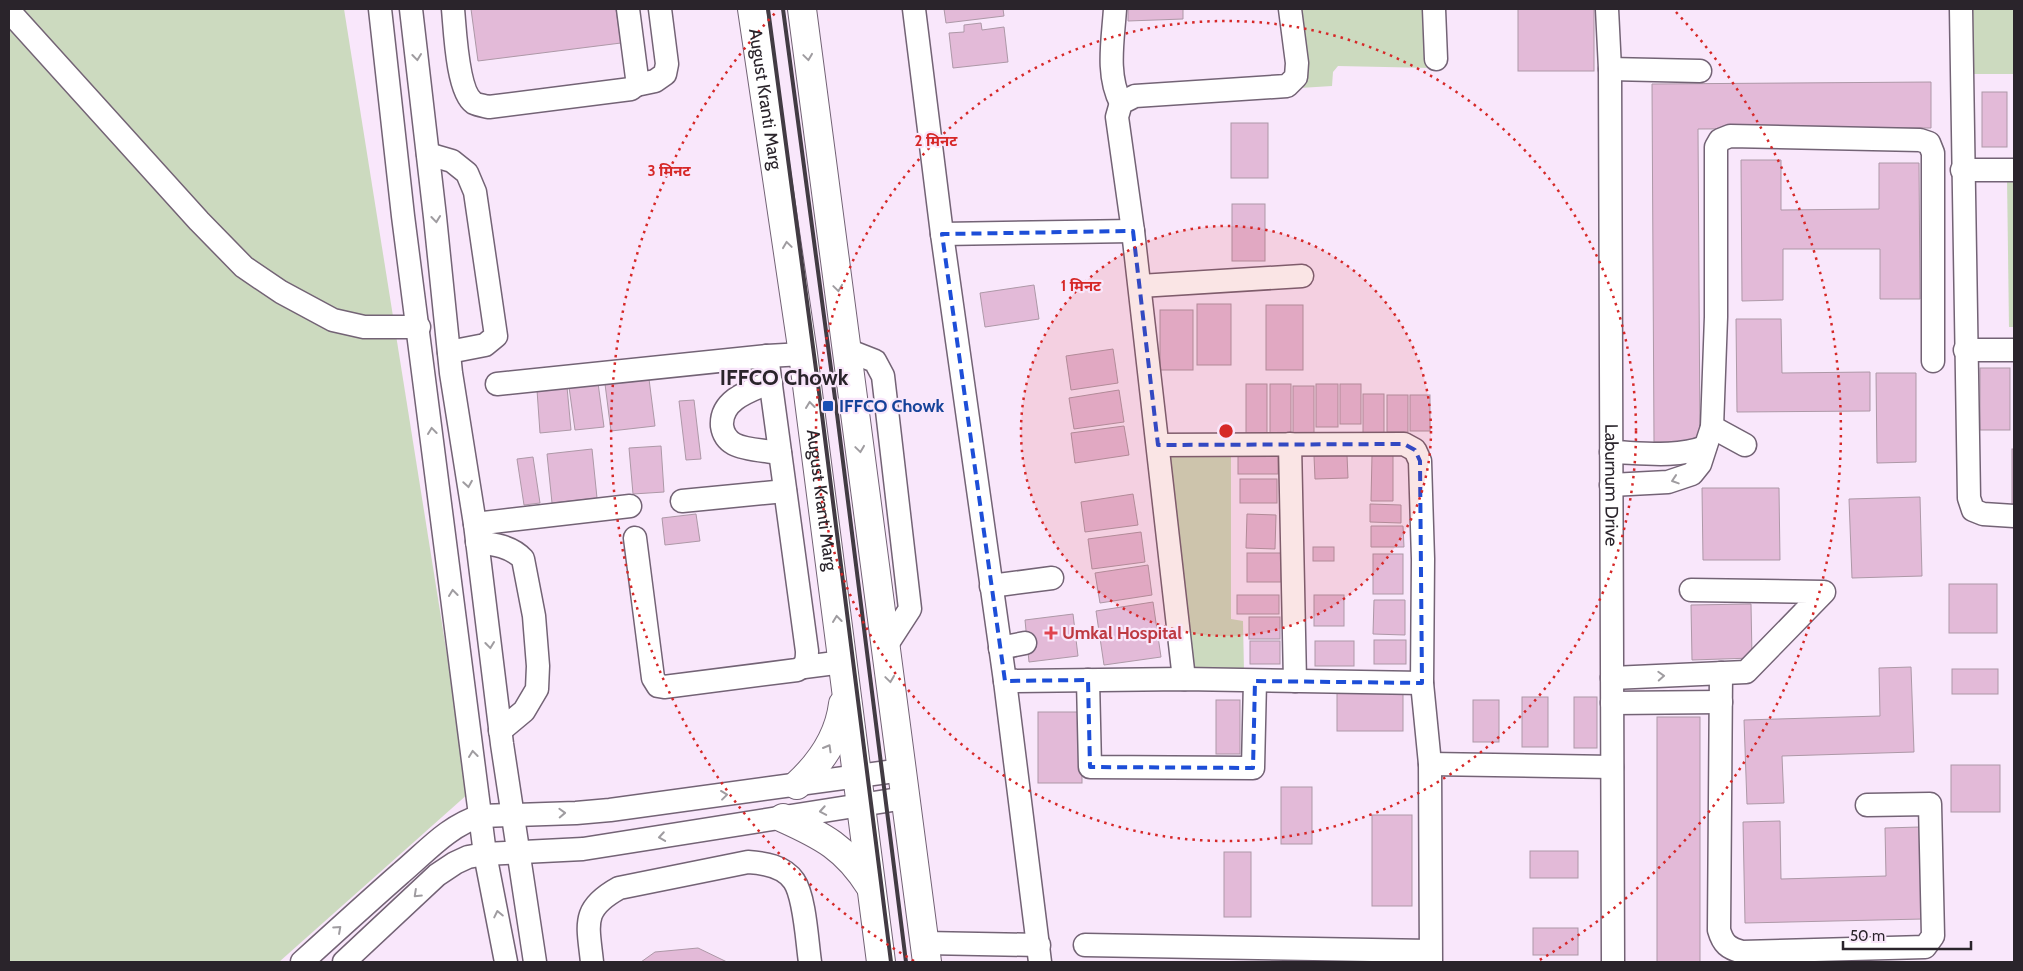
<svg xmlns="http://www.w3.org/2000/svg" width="2023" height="971" font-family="Cabin,'Noto Sans Devanagari',sans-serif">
<rect width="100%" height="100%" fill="#f9e7fb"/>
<g fill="#ccdabf">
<polygon points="9,9 344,9 469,793 279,962 9,962"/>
<polygon points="1297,9 1429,9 1432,68 1338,66 1333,72 1332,86 1300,88"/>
<polygon points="1968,9 2014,9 2014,74 1969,74"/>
<polygon points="2007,178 2014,178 2014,327 2009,327"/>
<polygon points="1166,455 1231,456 1231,619 1243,621 1244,672 1191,672"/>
</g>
<g fill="#e3bad8" stroke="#ad98a7">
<polygon points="471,9 616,9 621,43 478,61"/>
<polygon points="944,9 1003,9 1004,16 946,23"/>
<polygon points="1128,9 1183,9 1183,19 1128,21"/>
<rect x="1518" y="9" width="76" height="62"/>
<polygon points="981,23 982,30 1004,27 1008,62 953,68 949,33 964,32 964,25"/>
<polygon points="1931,82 1931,128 1698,129 1700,442 1654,442 1652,84"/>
<rect x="1982" y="92" width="25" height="55"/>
<rect x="1231" y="123" width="37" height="55"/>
<polygon points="1741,160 1781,160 1781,210 1879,209 1879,163 1919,163 1920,299 1880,299 1880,249 1783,249 1783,300 1742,301"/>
<rect x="1232" y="204" width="33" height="57"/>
<polygon points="1034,285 1039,319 985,327 980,293"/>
<rect x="1197" y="304" width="34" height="61"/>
<rect x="1266" y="305" width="37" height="65"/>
<rect x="1160" y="310" width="33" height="60"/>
<polygon points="1736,319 1781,319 1782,373 1870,372 1870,411 1737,412"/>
<polygon points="1113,349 1118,383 1071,390 1066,356"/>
<rect x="1980" y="368" width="30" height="62"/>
<polygon points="1876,373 1916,373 1916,462 1877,463"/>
<polygon points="649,379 655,426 611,431 605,384"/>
<polygon points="598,383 604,427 575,430 569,387"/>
<rect x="1246" y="384" width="21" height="50"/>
<rect x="1270" y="384" width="21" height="50"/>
<rect x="1316" y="384" width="22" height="43"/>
<rect x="1340" y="384" width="21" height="40"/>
<rect x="1293" y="386" width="21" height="47"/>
<polygon points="567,387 571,430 540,433 537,390"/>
<polygon points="1119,390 1124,422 1074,429 1069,398"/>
<rect x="1363" y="394" width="21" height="40"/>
<rect x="1387" y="395" width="21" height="37"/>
<rect x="1410" y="395" width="20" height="36"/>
<polygon points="694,400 701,459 686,460 679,401"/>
<polygon points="1124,426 1129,455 1075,463 1071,433"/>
<polygon points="661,446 664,492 633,494 629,448"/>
<polygon points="592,449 597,498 552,503 547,454"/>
<rect x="2012" y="449" width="2" height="58"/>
<rect x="1238" y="453" width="40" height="21"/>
<polygon points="1347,455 1348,478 1315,479 1314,456"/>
<polygon points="1372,455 1393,455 1393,501 1371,501"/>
<polygon points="533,457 540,503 524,505 517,459"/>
<rect x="1240" y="479" width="37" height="24"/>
<polygon points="1702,488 1779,488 1780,560 1703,560"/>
<polygon points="1133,494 1138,525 1085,532 1081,502"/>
<polygon points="1920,497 1922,576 1852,578 1849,499"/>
<polygon points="1370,504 1401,505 1401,523 1370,522"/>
<polygon points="696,514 700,541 665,545 662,518"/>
<polygon points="1247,514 1276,515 1275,549 1246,548"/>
<polygon points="1371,526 1403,526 1404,547 1371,547"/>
<polygon points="1141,532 1145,562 1092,569 1088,539"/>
<rect x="1313" y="547" width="21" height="14"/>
<rect x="1247" y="553" width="34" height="29"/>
<rect x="1373" y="554" width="30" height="40"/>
<polygon points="1148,565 1152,595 1100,603 1095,573"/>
<rect x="1949" y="584" width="48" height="49"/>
<rect x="1237" y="595" width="42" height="19"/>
<rect x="1314" y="595" width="30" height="31"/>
<polygon points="1374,600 1405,600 1405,635 1373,634"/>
<polygon points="1153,602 1161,657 1104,665 1096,611"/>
<polygon points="1751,604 1752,658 1692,660 1691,605"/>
<polygon points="1073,614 1078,656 1029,662 1025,620"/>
<rect x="1249" y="617" width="31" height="22"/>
<rect x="1374" y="640" width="32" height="24"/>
<rect x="1250" y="641" width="30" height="23"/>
<rect x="1315" y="641" width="39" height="25"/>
<polygon points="1911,667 1914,752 1782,756 1784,803 1747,804 1744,720 1880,716 1879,668"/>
<rect x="1952" y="669" width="46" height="25"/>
<rect x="1337" y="693" width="66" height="38"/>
<rect x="1522" y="697" width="26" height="50"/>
<rect x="1574" y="697" width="23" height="51"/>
<rect x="1216" y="700" width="24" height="54"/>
<rect x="1473" y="700" width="26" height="42"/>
<rect x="1038" y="712" width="44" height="71"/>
<rect x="1657" y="717" width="43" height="245"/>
<rect x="1951" y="765" width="49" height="47"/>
<rect x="1281" y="787" width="31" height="57"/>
<rect x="1372" y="815" width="40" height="91"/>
<polygon points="1780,821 1781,879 1886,876 1885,828 1920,827 1923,919 1745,923 1743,822"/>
<rect x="1530" y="851" width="48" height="27"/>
<rect x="1224" y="852" width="27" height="65"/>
<rect x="1533" y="928" width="45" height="27"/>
<polygon points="698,948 727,962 641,962 655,952"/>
</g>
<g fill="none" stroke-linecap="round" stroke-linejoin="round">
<g stroke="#736375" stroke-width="25">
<g id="minor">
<polyline points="380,9 403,216 485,854 506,962"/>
<polyline points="411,9 435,217 451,373 475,524 502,744 535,962"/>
<path d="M453 9C455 29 457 91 474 103 478 105 485 106 489 107L631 89 636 85 637 78 628 9"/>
<polyline points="914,9 942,234 1005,681 1040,962"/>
<path d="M1115 9C1113 40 1106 75 1121 103"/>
<polyline points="1434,9 1436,59"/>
<path id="s1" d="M1607 9 1610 69 1613 962"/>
<polyline points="1961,9 1969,498 1973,510 1983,514 2014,516"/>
<polyline points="9,11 199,221 244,267 281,292 333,320 364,327 419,327"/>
<polyline points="1610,69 1700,71"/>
<polyline points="636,85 655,81 665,74 667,64 660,9"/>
<polyline points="428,154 452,161 467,173 475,192 496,336 485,345 449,352"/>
<polyline points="1962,170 2014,170"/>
<polyline points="942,234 1133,231"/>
<polyline points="1140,286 1302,276"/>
<polyline points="847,350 875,361 883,376 910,609 886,646"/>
<polyline points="1965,350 2014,350"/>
<path d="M771 382C752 390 720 399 722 426 723 433 727 440 734 444 745 450 768 451 780 453"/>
<polyline points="497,384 767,356 803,354"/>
<polyline points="1712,427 1745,445"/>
<polyline points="1290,444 1295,681"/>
<polyline points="1158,445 1404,444 1415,450 1420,461 1423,559 1422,683 1430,764 1431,962"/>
<path d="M1611 452C1642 453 1677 458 1705 447"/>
<polyline points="1611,485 1668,482 1692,474 1700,464 1712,427 1716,317 1716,147 1720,140 1730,136 1920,140 1929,143 1933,153 1933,361"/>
<polyline points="682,501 785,491"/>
<polyline points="475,524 630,506"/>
<path d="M635 538 653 678 658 686 664 687 797 670C806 666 807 661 807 651L767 356"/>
<path d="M477 542C493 544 511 546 523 559L534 616 538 666 537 689 524 711 500 731"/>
<polyline points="991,586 1052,578"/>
<polyline points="1000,648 1025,643"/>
<polyline points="804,667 843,662"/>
<path d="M1721 673 1719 930C1723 944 1728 948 1742 952L1925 947 1933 936 1930 804 1867 805"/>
<polyline points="1612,678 1746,672 1824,592 1691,590"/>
<polyline points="1184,679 1133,231 1117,117 1121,103 1135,96 1287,86 1296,77 1297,63 1290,9"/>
<polyline points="1088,680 1090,767 1253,768 1255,681"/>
<polyline points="1005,681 1184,679 1422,683"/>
<polyline points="1612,703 1721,702"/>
<polyline points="1430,764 1612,767"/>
<polyline points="925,943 1039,945"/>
<polyline points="1085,945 1430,951"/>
<path d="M302 962C335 932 368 902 401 873 426 852 449 825 481 816L576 813 610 810 902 770"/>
<polyline points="344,962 437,875 455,863 468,857 485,854 583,849 905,798"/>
<path d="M592 962C588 924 581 909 619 888L748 862C764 863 784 866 794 881 805 897 807 942 810 962"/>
</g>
</g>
<g stroke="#736375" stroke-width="30">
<g id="major">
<path id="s2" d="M752 9 803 354 881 962"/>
<polyline points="802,9 927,962"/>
<path d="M797 785C821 763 839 737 843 704"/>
<path d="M783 818C823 836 846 848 870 886"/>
</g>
</g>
<use href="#minor" stroke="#fff" stroke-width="22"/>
<use href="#major" stroke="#fff" stroke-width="28"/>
<g stroke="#423b43" stroke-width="4">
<polyline points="768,9 821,407 891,962"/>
<polyline points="783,9 836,406 906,962"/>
</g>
</g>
<defs><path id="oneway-chevron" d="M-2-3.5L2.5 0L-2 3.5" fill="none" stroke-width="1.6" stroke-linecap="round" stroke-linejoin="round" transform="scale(1.25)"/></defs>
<g stroke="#9f9ca0">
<use href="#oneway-chevron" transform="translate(417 57) rotate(83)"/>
<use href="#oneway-chevron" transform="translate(808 57) rotate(82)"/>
<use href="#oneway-chevron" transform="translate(436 219) rotate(84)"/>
<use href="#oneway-chevron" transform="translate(787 245) rotate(-98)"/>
<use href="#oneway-chevron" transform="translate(838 288) rotate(82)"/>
<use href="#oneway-chevron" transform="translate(810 405) rotate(-97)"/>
<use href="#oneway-chevron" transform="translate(432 431) rotate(-97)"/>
<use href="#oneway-chevron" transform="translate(860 449) rotate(82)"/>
<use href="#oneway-chevron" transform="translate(1675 480) rotate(162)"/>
<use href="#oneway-chevron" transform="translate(468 484) rotate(81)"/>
<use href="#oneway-chevron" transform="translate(453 593) rotate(-97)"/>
<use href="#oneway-chevron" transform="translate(837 619) rotate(-97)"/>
<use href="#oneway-chevron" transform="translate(490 645) rotate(83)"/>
<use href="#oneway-chevron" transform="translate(1661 676) rotate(-3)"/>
<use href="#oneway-chevron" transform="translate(890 679) rotate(82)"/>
<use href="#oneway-chevron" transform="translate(828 748) rotate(-60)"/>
<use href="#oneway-chevron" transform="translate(473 754) rotate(-97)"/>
<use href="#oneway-chevron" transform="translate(724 795) rotate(-7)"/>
<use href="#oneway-chevron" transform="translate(823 811) rotate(170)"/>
<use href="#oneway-chevron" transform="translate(562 813) rotate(-2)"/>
<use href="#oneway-chevron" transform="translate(662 837) rotate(171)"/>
<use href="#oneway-chevron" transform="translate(417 894) rotate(137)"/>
<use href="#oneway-chevron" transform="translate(498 914) rotate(-102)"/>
<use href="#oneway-chevron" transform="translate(338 929) rotate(-42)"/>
</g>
<path fill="none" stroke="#1d4ed8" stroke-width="4" stroke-dasharray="10 6" stroke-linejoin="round" d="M1133 231 1158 445 1404 444 1415 450 1420 461 1422 683 1255 681 1253 768 1090 767 1088 680 1005 681 942 234Z"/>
<circle cx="1226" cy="431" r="205" fill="#d62828" fill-opacity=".12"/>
<g fill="none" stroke="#d62828" stroke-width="2.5" stroke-dasharray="2.5 5">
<circle cx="1226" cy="431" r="205"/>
<circle cx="1226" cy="431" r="410"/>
<path d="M914 961A615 615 0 0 1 776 12M1676 12A615 615 0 0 1 1538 961"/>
</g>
<rect fill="#1a4fb4" stroke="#f9e7fb" stroke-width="2" x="822" y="400" width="12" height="12" rx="2.5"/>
<path fill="#e0444e" stroke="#f9e7fb" stroke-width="2" d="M1048.5 625.5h5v5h5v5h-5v5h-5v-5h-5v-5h5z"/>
<g text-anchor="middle" stroke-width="4.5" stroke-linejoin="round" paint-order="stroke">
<g font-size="18" fill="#2a242b" stroke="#f9e7fb">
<text dy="6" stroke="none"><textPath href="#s2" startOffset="91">August Kranti Marg</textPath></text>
<text dy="6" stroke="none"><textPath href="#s1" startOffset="476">Laburnum Drive</textPath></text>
<text dy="6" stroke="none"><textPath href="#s2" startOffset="496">August Kranti Marg</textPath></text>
</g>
<g font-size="18" font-weight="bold" fill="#164399" stroke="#f9e7fb" text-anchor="start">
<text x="839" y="412">IFFCO Chowk</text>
</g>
<g font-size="18" font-weight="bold" fill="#be3a42" stroke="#f9e7fb" text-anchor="start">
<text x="1062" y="639">Umkal Hospital</text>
</g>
<g font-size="22" font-weight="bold" fill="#2a242b" stroke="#f9e7fb">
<text x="784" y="385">IFFCO Chowk</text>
</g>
</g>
<circle cx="1226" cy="431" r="8" fill="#d62828" stroke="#f9e7fb" stroke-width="2.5"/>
<g font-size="15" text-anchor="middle" font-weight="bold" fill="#d62828" stroke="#f9e7fb" stroke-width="4.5" stroke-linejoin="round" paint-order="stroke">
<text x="936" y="146">2 मिनट</text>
<text x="669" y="176">3 मिनट</text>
<text x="1081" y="291">1 मिनट</text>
</g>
<rect width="2023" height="971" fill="none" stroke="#2a242b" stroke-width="20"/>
<path d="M1843 941v8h128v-8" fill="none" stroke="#2a242b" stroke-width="2.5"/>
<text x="1850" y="941" font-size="15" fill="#2a242b" stroke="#f9e7fb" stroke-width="4" paint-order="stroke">50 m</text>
</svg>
